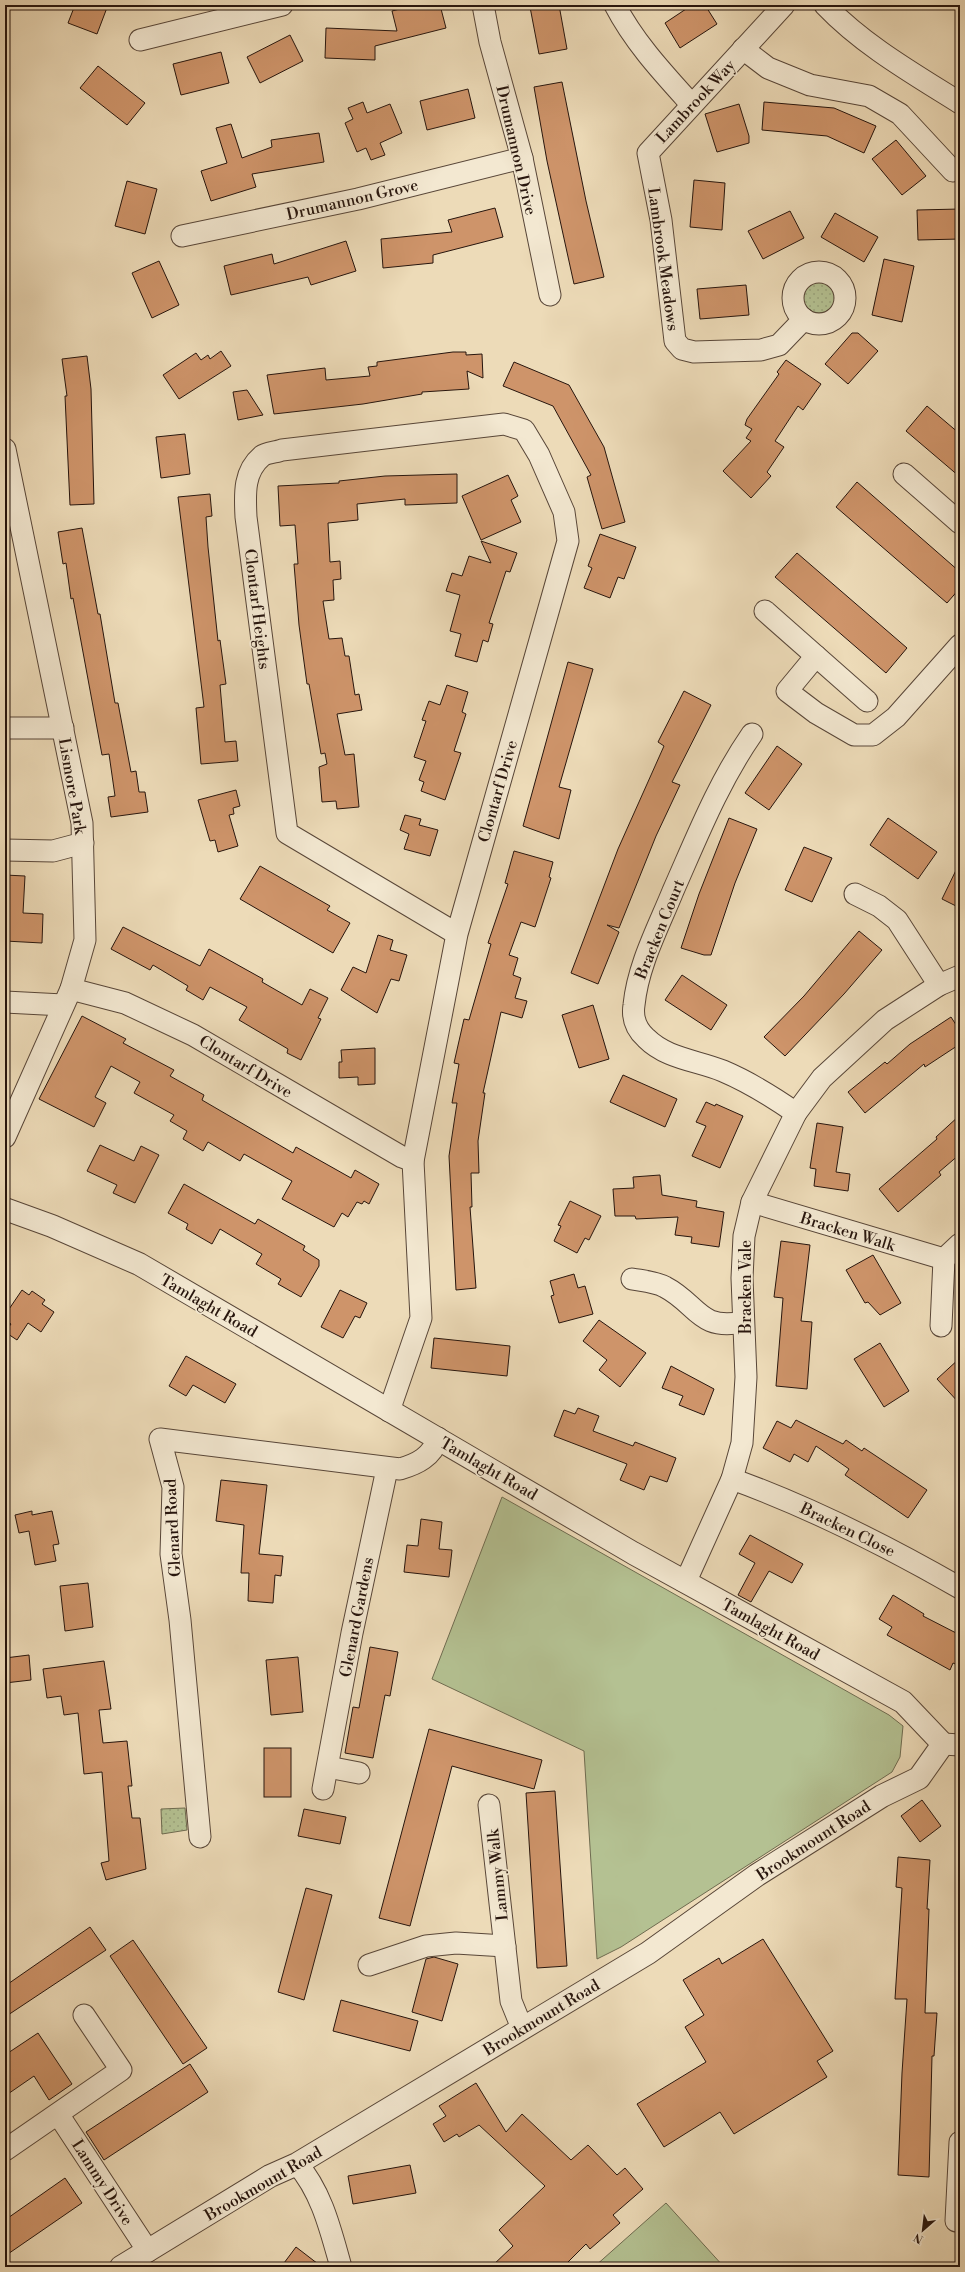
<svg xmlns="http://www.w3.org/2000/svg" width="965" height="2272" font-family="'Libre Bodoni',serif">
<defs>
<pattern id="grass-dots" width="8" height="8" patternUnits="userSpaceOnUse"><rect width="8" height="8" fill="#b4c192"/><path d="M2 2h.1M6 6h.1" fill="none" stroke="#9ba57d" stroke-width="1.8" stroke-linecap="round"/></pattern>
</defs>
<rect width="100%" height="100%" fill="#eddbb8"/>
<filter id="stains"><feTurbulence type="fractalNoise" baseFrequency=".005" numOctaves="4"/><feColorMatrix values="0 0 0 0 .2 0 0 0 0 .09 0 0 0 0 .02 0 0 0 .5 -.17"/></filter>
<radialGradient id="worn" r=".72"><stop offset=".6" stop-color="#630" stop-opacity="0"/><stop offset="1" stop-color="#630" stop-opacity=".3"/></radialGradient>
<g fill="url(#grass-dots)" stroke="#6e6b50">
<circle cx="819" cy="297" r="16"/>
<polygon points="185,1808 187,1830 162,1834 161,1809"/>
</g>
<g fill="#b4c192" stroke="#6e6b50">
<polygon points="502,1497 889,1715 903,1726 900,1757 892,1772 621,1947 597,1959 584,1751 432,1679"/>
<polygon points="666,2203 724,2267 594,2267"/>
</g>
<g fill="#ce946a" stroke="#27150d">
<polygon points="75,5 108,5 97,34 68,23"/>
<polygon points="415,5 440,5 446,28 375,46 375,60 325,58 326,28 397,31 392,11"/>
<polygon points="539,5 559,5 567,49 539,54 530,7"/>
<polygon points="692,5 705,5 717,24 680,48 665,23"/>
<polygon points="290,35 303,61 260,83 247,57"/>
<polygon points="221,52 229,83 181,95 173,64"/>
<polygon points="98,66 145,103 127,125 80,88"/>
<polygon points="562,82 586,201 604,277 574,284 547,161 534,87"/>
<polygon points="468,89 475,118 427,130 420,101"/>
<polygon points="363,102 367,113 390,104 402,133 380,143 385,155 371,160 366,148 357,152 345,123 353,119 348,108"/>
<polygon points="764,102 834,108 876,126 864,153 827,136 762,130"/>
<polygon points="739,104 749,136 749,143 717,152 705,114"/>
<polygon points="231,124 242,158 272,147 271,140 319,133 324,162 252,174 256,187 211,201 201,171 227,163 216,128"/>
<polygon points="896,140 926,176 902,195 872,159"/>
<polygon points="694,180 725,183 722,230 690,227"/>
<polygon points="127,181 157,189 145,234 115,226"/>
<polygon points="495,208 503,237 433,255 433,263 383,268 381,239 452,232 448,220"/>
<polygon points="960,209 960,239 918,240 917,210"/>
<polygon points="790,211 804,238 763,259 748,231"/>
<polygon points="835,213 878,237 864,262 821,237"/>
<polygon points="346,241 356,271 311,285 308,277 231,295 224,266 272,254 274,264"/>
<polygon points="884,259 914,266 902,322 872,315"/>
<polygon points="159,261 179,305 152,318 132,273"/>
<polygon points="746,285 749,315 700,319 697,289"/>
<polygon points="852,333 858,333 878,351 848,384 825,364"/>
<polygon points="221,351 231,366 179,399 163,375 196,353 201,360 208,355 210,359"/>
<polygon points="453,352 466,352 466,355 482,354 483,378 467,371 469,389 422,392 422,394 363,404 274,414 267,375 325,368 326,380 370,376 368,367 377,366 377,362"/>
<polygon points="87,356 91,389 94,504 70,505 65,396 67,396 62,359"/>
<polygon points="786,360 821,384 803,410 798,406 775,441 784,447 767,472 771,476 751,498 723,471 751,441 746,438 752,429 745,425 747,419 779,374 777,372"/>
<polygon points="514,362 569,385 604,447 625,522 602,529 587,477 591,475 553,406 503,386"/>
<polygon points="247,390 263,415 238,420 233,392"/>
<polygon points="927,406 960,434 960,477 906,431"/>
<polygon points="185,434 190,474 161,478 156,437"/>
<polygon points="457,474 457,503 405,505 405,499 357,504 358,520 328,523 330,562 340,561 341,579 333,580 334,600 323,601 329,639 342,638 345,656 349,656 355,695 359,694 362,710 337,714 345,755 354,754 359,807 337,809 336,801 322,802 319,767 327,764 325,753 321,754 309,684 307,684 299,625 294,564 298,564 295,525 280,526 278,486 339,483 339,481 385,476"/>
<polygon points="508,475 518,496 511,500 521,522 481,540 462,496"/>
<polygon points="857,482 960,572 960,588 947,603 836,507"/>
<polygon points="210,494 212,516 206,517 208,547 218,641 220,640 226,684 220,685 225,742 236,741 238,761 201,764 196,708 204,707 178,497"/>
<polygon points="82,528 98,614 100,614 115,703 118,703 131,772 136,771 139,792 145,792 148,812 111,817 108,797 115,796 109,754 102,755 73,598 71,599 66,563 63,564 58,532"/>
<polygon points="600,534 636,547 624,579 618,577 610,598 584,588 592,568 588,566"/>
<polygon points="481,541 517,553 510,572 506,571 489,623 493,624 488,642 483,640 477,662 455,656 461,634 450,631 460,595 446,591 452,573 462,576 469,556 491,563"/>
<polygon points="797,553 907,648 886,673 775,577"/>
<polygon points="568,662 593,669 559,787 571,790 559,839 523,826"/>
<polygon points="447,685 468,692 462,712 466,714 454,751 461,753 445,800 421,791 424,782 419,780 426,761 414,757 426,721 422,720 429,701 440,705"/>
<polygon points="684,691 711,705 672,782 680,785 656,836 619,928 607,925 619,932 598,984 571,973 618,849 664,746 658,742"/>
<polygon points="777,746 802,764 769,810 745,793"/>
<polygon points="236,790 240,806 233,808 234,814 229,815 238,846 218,852 215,840 210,841 198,800"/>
<polygon points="405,815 421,819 419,825 438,830 430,856 404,849 409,834 400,830"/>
<polygon points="729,818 757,829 735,883 711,955 704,955 681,948 699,894"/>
<polygon points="888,818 937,852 918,879 870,845"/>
<polygon points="804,847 832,858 812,902 785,890"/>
<polygon points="514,851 553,862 549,877 551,878 535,927 521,922 509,955 518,958 513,975 521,978 515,998 527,1001 522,1018 501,1012 483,1093 485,1093 478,1141 479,1173 471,1173 472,1207 470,1207 476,1288 456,1290 449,1156 457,1103 452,1103 459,1064 454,1063 464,1019 469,1020 491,944 488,943 508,884 505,883"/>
<polygon points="960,862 960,908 942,899"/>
<polygon points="260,866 330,906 327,910 350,923 333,953 240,899"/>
<polygon points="5,875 25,876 23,913 43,914 42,943 5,941"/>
<polygon points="123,927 200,966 209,949 263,979 262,982 302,1005 310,989 328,998 318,1018 321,1019 301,1060 287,1053 288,1049 239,1020 247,1007 210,987 203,1000 186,990 188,986 153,965 150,970 111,949"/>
<polygon points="859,931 882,950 844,994 785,1056 764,1037 804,996"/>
<polygon points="378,935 393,940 390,950 407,955 399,981 391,979 377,1013 341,990 353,967 366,973"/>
<polygon points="682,975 727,1005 711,1030 665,1000"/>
<polygon points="593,1005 609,1059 579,1068 562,1015"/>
<polygon points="82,1016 126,1039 123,1043 174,1070 170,1076 204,1095 202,1100 293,1153 296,1147 351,1178 355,1170 379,1184 369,1204 364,1201 362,1204 357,1202 348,1217 342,1213 334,1227 282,1199 292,1181 244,1154 240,1161 208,1142 203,1151 183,1139 187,1131 170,1121 174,1115 134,1093 140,1082 111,1066 95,1097 106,1103 94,1127 39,1099"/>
<polygon points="951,1017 960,1031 960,1044 925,1067 924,1064 865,1113 848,1092 885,1062 887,1064 910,1044"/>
<polygon points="375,1048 375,1084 358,1085 358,1077 339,1078 339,1062 342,1062 341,1050"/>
<polygon points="623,1075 677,1099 665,1127 610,1102"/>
<polygon points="706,1102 715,1106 716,1104 743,1116 720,1168 692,1156 706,1126 696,1122"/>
<polygon points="960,1115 960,1154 939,1172 941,1175 898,1212 879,1189 937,1139 936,1137"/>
<polygon points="817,1123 843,1127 836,1172 850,1174 848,1191 814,1186 816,1169 810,1168"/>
<polygon points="100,1145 134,1161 141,1146 159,1155 135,1203 113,1193 117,1185 87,1171"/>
<polygon points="660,1175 662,1195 697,1201 696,1207 724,1212 719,1247 691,1243 692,1237 675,1235 678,1217 636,1219 635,1216 615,1216 613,1189 634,1188 633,1177"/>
<polygon points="184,1184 255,1224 258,1219 305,1246 303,1250 319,1260 319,1266 301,1297 278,1284 281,1279 256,1264 262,1254 220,1229 212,1244 186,1229 188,1224 168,1213"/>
<polygon points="570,1201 601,1216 589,1240 585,1238 577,1253 554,1241 561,1226 558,1225"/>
<polygon points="781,1241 810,1245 801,1321 812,1322 807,1389 776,1386 783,1298 774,1297"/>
<polygon points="873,1255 901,1303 880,1315 868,1302 865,1303 846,1270"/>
<polygon points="574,1274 578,1288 585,1286 593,1314 559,1323 551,1296 554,1295 550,1281"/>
<polygon points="22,1290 29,1295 32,1291 45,1300 42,1304 54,1312 41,1332 28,1323 17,1340 5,1332 11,1324 5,1320 5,1315"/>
<polygon points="340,1290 367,1303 360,1318 355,1316 343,1338 321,1327"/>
<polygon points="599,1320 646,1353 620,1387 599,1370 607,1360 583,1341"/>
<polygon points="434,1338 510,1346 507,1376 431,1368"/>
<polygon points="880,1343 909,1391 884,1407 854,1359"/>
<polygon points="186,1356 236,1384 225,1403 193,1385 186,1396 169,1386"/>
<polygon points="960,1358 960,1404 937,1379"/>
<polygon points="671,1366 714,1389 704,1415 679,1405 683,1396 662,1388"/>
<polygon points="578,1408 599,1416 593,1431 633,1446 635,1442 676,1458 667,1482 650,1476 644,1490 620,1480 627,1464 554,1436 564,1410 575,1414"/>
<polygon points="796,1420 843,1444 846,1440 862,1451 864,1448 927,1490 908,1518 845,1475 849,1469 816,1446 808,1462 794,1454 790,1462 763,1448 777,1421 791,1428"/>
<polygon points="221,1480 267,1485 259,1554 283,1556 281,1576 275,1575 273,1603 248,1601 249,1573 241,1573 244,1525 216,1521"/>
<polygon points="32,1511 32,1515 52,1511 59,1544 53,1545 56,1561 35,1565 29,1531 19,1533 15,1515"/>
<polygon points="421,1519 442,1522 439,1549 452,1550 449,1577 404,1572 407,1545 418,1546"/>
<polygon points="750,1535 803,1564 792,1583 769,1571 751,1602 738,1595 755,1563 739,1554"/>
<polygon points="88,1583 93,1627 65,1631 60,1586"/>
<polygon points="893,1595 924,1614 923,1616 960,1635 960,1666 953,1663 950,1670 887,1635 892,1627 879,1619"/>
<polygon points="370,1647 398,1652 390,1696 385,1695 373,1758 345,1753 353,1707 359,1708"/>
<polygon points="29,1655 31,1680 5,1683 5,1658"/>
<polygon points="298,1657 303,1712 271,1715 266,1660"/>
<polygon points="104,1661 111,1709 99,1710 103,1743 127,1741 132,1786 128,1786 132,1818 140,1818 146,1869 106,1880 101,1863 109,1861 102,1772 84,1774 78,1713 64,1715 61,1696 47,1698 43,1669"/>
<polygon points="429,1729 542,1760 534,1789 452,1766 410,1926 379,1918"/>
<rect x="264" y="1748" width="27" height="49"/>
<polygon points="555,1791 567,1966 537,1968 526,1793"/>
<polygon points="922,1800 941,1826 920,1842 901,1816"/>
<polygon points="304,1809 346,1817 340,1844 298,1836"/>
<polygon points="898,1857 930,1860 927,1909 929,1909 925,2013 937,2013 934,2056 932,2056 929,2177 898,2175 902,2073 907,1999 895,1999 902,1888 896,1887"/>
<polygon points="306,1888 332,1895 304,2000 278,1992"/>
<polygon points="90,1927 106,1950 5,2017 5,1986"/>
<polygon points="763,1939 833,2051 817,2061 827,2077 734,2134 720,2112 664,2147 637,2104 706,2062 685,2027 704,2015 683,1980 719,1958 722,1964"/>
<polygon points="133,1940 207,2048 183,2064 110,1956"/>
<polygon points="434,1957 458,1964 442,2021 412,2012 426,1959"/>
<polygon points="341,2000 418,2021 410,2051 333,2031"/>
<polygon points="38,2033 72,2084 49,2100 34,2076 5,2096 5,2055"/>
<polygon points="190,2064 208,2092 104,2160 86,2132"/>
<polygon points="476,2083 506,2132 522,2114 571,2160 588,2145 617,2175 625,2168 643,2189 613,2215 620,2223 590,2249 586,2244 563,2267 491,2267 513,2246 499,2230 545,2186 479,2125 459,2137 457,2134 444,2142 433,2124 446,2116 439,2106"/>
<polygon points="410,2165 416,2193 353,2204 348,2176"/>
<polygon points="65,2178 82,2203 5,2256 5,2220"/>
<polygon points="296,2247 322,2267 281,2267"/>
</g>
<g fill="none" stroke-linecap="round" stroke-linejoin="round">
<g stroke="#584638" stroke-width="23">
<g id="minor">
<polyline points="483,5 490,42 522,158 550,295"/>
<path d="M615 5C634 42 663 73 691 104"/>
<polyline points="784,5 648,153 661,220 675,341 682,349 694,352 761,350 779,345 804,319"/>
<path d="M825 5C863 45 914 74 960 103"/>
<polyline points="140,40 282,5"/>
<polyline points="743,49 768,68 810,85 869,96 900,114 953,171"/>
<polyline points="182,236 358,199 522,158"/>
<circle cx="819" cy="298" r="26"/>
<polyline points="5,449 82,823 85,940 71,989 5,1137"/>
<polyline points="904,474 960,523"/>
<polyline points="765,611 867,701"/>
<polyline points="816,656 787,691 816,713 854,735 873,735 896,717 960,645"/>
<polyline points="5,728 63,728"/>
<path d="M752 734C718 783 697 837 673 891 658 928 638 965 634 1005 632 1018 636 1029 646 1038 667 1059 696 1060 723 1071 749 1082 773 1097 796 1113"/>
<polyline points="5,850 53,851 83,843"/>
<polyline points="855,894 879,906 897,920 939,985"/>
<polyline points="71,989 125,1003 193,1035 402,1157 413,1161"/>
<polyline points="5,1002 63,1005"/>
<polyline points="752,1202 944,1259 960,1244"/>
<path d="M632 1279C643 1281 656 1282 665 1287 698 1304 698 1331 743 1322"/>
<polyline points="941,1326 944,1259"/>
<path d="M389 1411 421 1318 413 1161 457 934 568 541 564 512 539 455 524 430 504 424 282 450C277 452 266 453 262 456 243 472 245 495 246 517L287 833 457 934"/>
<path d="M732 1479C812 1508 887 1546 960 1588"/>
<polyline points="683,1581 690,1572 732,1479 742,1443 746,1377 742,1278 744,1236 752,1202 796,1113 822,1078 885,1020 939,985 960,976"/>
<polyline points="943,1744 960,1745"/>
<polyline points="328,1767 359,1773"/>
<polyline points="323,1789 352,1633 387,1469"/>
<polyline points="489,1805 511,2001 522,2028"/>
<path d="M200 1837 180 1620 171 1554 173 1487 160 1439 400 1469C417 1464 432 1457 438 1438"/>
<polyline points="369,1965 426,1946 456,1943 505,1946"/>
<polyline points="58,2114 148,2251"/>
<polyline points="5,2150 121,2070 84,2015"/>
<path d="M297 2164C322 2192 331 2232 341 2267"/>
<polyline points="956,2221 960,2142"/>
</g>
</g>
<g stroke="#584638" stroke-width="24">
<polyline id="tertiary" points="5,1209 52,1226 139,1264 633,1553 903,1702 943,1744 919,1778 882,1796 757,1875 648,1953 297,2164 270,2176 121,2267"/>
</g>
<use href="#minor" stroke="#f3e8d1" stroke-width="21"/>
<use href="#tertiary" stroke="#f3e8d1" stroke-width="22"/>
</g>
<g text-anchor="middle" stroke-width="3.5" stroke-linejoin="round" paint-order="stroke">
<g font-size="16" fill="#27150d" stroke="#f3e8d1">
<text transform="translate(695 101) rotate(-47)" y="6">Lambrook Way</text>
<text transform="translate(517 150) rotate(77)" y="6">Drumannon Drive</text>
<text transform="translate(352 199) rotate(-13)" y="6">Drumannon Grove</text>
<text transform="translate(664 259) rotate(82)" y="6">Lambrook Meadows</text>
<text transform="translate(258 609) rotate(83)" y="6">Clontarf Heights</text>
<text transform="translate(73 786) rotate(80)" y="6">Lismore Park</text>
<text transform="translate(497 791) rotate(-74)" y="6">Clontarf Drive</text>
<text transform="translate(659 929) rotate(-68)" y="6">Bracken Court</text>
<text transform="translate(246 1066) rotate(31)" y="6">Clontarf Drive</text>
<text transform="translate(848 1231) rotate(17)" y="6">Bracken Walk</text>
<text transform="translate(745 1287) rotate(-90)" y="6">Bracken Vale</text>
<text transform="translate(209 1305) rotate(30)" y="6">Tamlaght Road</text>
<text transform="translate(489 1468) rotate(30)" y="6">Tamlaght Road</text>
<text transform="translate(172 1528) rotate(-93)" y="6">Glenard Road</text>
<text transform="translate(848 1529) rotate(26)" y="6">Bracken Close</text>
<text transform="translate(356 1617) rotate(-79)" y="6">Glenard Gardens</text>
<text transform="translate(771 1629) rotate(29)" y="6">Tamlaght Road</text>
<text transform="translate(813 1840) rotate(-33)" y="6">Brookmount Road</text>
<text transform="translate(497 1875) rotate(-96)" y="6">Lammy Walk</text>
<text transform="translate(541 2017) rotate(-31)" y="6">Brookmount Road</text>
<text transform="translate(103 2182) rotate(57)" y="6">Lammy Drive</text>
<text transform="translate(263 2183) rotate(-30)" y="6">Brookmount Road</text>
</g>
</g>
<rect width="965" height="2272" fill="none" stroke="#eddbb8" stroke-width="20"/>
<rect x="6" y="6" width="953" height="2260" fill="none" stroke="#27150d" stroke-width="2"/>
<rect x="10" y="10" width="945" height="2252" fill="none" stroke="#27150d"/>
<g transform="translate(923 2230) rotate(208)" stroke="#f3e8d1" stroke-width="3" paint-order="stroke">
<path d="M0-3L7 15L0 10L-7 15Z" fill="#27150d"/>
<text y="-6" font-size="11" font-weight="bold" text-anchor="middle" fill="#27150d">N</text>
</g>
<rect width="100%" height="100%" filter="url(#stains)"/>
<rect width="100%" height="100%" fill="url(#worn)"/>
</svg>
